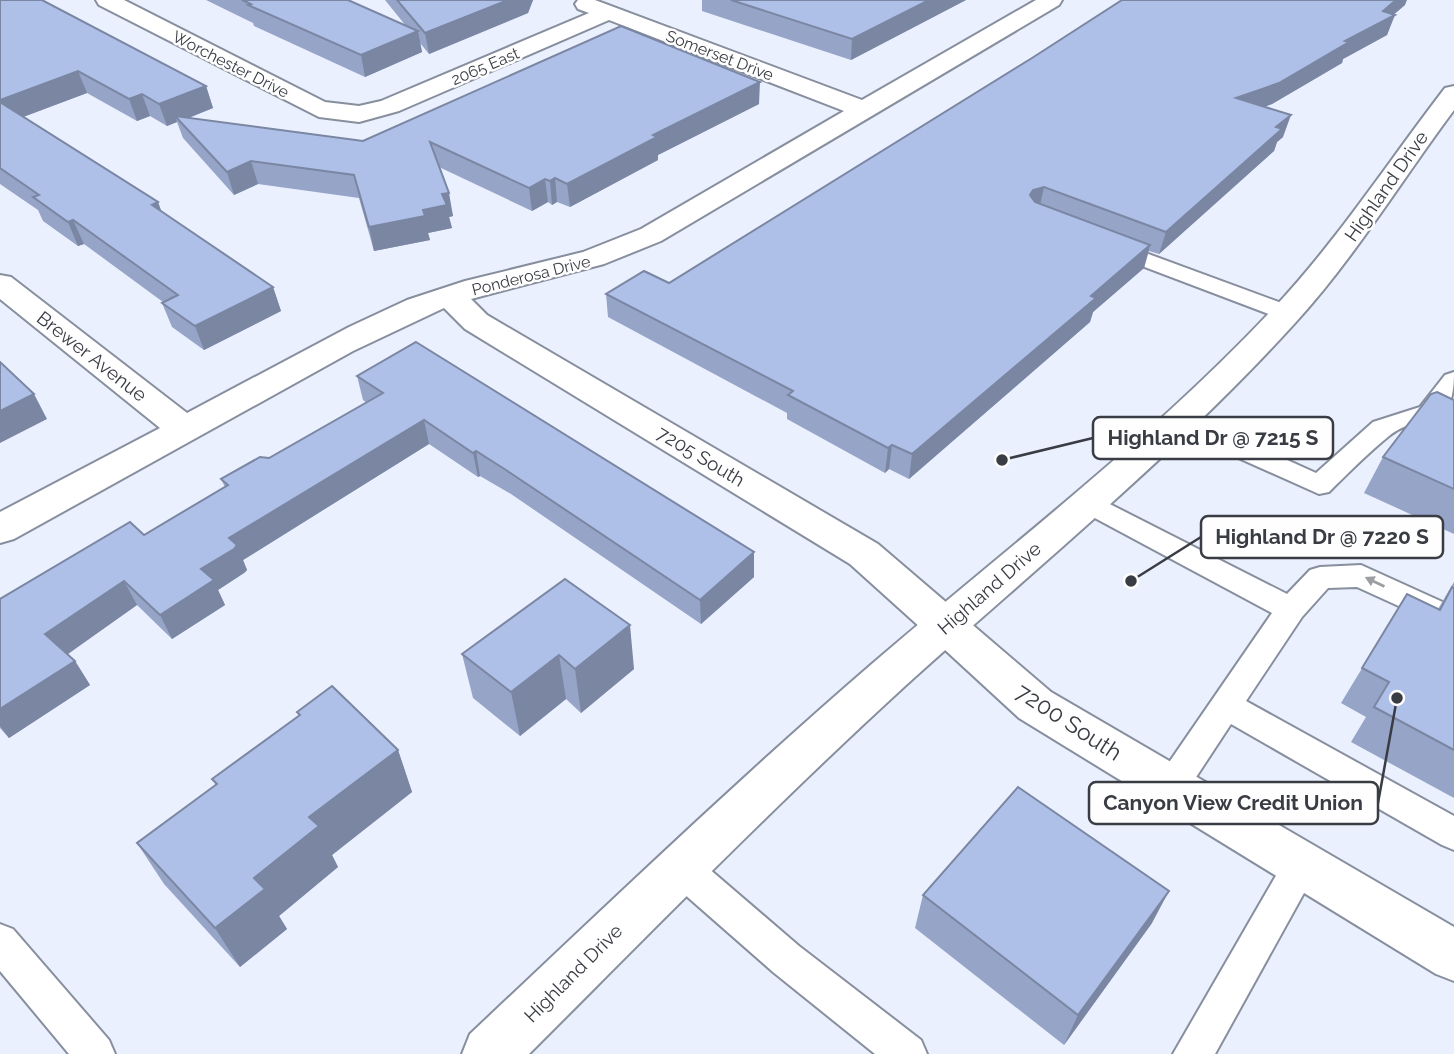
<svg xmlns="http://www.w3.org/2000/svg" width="1454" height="1054" font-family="Raleway,sans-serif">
<rect width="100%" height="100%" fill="#eaf0fe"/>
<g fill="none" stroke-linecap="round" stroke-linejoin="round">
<g stroke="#878e9d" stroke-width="4">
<g id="service">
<polygon points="1113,241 1295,308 1298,313 1295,318 1279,318 1105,252 1102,247 1105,242"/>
<path d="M1454 372C1454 436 1423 409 1389 436 1368 453 1348 473 1329 492L1319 494 1169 427 1165 421 1169 415 1178 413 1187 415 1316 473 1373 422 1420 407 1445 375Z"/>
<polygon points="1088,493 1287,594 1310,570 1320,567 1361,565 1447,604 1451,612 1447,620 1436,623 1357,587 1328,588 1302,617 1246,701 1454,816 1454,850 1442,845 1231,724 1183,797 1171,802 1159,797 1154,787 1159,777 1272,613 1078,509 1074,502 1078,495"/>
<polygon points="1302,848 1315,853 1320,864 1215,1054 1173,1054 1289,853"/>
<polygon points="680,851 693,855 799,946 921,1040 927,1054 875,1054 773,972 667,879 662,867 667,855"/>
<polygon points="0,924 13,929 109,1040 115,1054 69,1054 0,971"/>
</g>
</g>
<g stroke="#878e9d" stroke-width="4">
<polygon id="minor" points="96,0 124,0 325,102 359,106 381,101 589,13 578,9 575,4 578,0 595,0 862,100 1036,0 1062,0 1059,5 661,241 604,264 471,299 487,315 878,544 961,615 967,626 961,637 946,642 931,637 850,564 465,329 444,308 353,351 14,539 0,543 0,512 160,428 0,299 0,275 11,277 187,413 349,327 407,300 465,281 583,252 641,229 844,111 609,20 399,111 359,122 319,117 99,5"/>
</g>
<g stroke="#878e9d" stroke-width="4">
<polygon id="tertiary" points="946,610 961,615 1051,692 1454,927 1454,981 1436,974 1019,718 931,637 925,626 931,615"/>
</g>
<g stroke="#878e9d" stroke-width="4">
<path id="primary" d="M1454 86V110C1401 181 1355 257 1295 323 1175 455 1037 567 905 686 776 804 653 930 529 1054H462L470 1034C603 909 735 782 873 663 1008 547 1151 439 1273 309 1337 241 1388 162 1445 88Z"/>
</g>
<use href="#service" fill="#fff" fill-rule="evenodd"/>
<use href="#minor" fill="#fff" fill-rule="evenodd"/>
<use href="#tertiary" fill="#fff" fill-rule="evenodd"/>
<use href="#primary" fill="#fff" fill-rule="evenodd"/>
</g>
<g fill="#96a4c8">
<polygon points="0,0 206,86 213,108 189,118 363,141 759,104 658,155 658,160 570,207 557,202 552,205 548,202 532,211 439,167 453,216 449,217 452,228 428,233 430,240 374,251 359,198 258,184 234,195 183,138 177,122 167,126 150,116 137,121 87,93 23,117 158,202 161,212 273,287 281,311 204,350 172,327 162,303 163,302 84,244 78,246 43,221 38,210 0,184"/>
<polygon points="206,0 348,0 406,26 385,0 533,0 528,13 429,54 420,43 422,52 365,77 254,26 253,23"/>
<polygon points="702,0 966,0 851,60 702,11"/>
<polygon points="1405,5 1394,14 1387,35 1343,59 1342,63 1272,104 1264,107 1283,137 1277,142 1274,151 1159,254 1149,251 1144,268 1093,312 1090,322 909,479 889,469 885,473 787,419 787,413 608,317 606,294 669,283"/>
<polygon points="357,376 754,552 754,577 701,624 511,494 480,476 478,477 429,444 243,560 247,570 244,573 218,590 225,605 172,639 137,605 67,654 75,661 90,685 9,738 0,728 0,599 144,535 225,487 221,479 269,458 367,403 363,400"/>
<polygon points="1454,400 1454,534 1364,493 1383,457"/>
<polygon points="565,579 634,669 581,713 566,699 520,736 473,698 462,654"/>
<polygon points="1454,582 1454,798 1351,742 1366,717 1341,703 1407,594 1438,609"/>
<polygon points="297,712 398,750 412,792 332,855 338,867 279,916 287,929 240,967 164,884 137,843 216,785 212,779 299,716"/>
<polygon points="923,895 1152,923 1064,1045 915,928"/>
</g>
<g fill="#7a86a2">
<polygon points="508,0 533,0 528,13 429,54 425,33"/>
<polygon points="929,0 966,0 851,60 852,39"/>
<polygon points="1396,0 1407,0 1405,5 1392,16 1395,15 1387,35 1343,59 1342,63 1272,104 1229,120 1236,98 1345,41"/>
<polygon points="418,31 422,52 365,77 361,55"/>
<polygon points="78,71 87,93 7,123 0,106 0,100"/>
<polygon points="760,82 759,104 658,155 658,160 570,207 567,184 653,135"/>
<polygon points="206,86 213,108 180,121 175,116 177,122 167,126 159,104"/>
<polygon points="142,94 150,116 137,121 129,99"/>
<polygon points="1291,115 1283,137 1277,142 1274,151 1159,254 1166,232 1276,127"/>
<polygon points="251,161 258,184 234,195 227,172"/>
<polygon points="555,178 557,202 552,205 550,181"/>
<polygon points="545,179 548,202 532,211 529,188"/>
<polygon points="1044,187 1039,210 1030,195 1033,190"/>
<polygon points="449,193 453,216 449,217 452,228 428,233 430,240 374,251 369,227 423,210 442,194"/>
<polygon points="158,202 167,226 152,205"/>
<polygon points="73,220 84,244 78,246 68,222"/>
<polygon points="1150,245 1144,268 1093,312 1090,322 909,479 912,454 1091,296"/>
<polygon points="273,287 281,311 204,350 195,326"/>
<polygon points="34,394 47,419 0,443 0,411"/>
<polygon points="424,420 429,444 243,560 247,570 244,573 218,590 225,605 172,639 160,615 229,538"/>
<polygon points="892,445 889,469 885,473 888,448"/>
<polygon points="476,451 480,476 478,477 473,453"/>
<polygon points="754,552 754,577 701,624 700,600"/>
<polygon points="124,581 137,605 61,659 45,634"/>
<polygon points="630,625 634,669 581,713 575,669"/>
<polygon points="559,655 566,699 520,736 511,692"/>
<polygon points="75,661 90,685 9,738 0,726 0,709"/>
<polygon points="398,750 412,792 332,855 338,867 279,916 287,929 240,967 215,928 254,878 309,817"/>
<polygon points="1169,891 1152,923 1064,1045 1078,1015"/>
</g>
<g fill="#aebfe8" stroke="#7a86a2" stroke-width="2">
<polygon points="0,0 42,0 206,86 159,104 142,94 129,99 78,71 0,100"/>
<polygon points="242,0 348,0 418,31 361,55 248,5 251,4"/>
<polygon points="397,0 508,0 425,33"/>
<polygon points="731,0 929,0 852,39"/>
<polygon points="1122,0 1396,0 1383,11 1395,15 1345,41 1349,42 1279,83 1236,98 1291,115 1276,127 1282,129 1166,232 1044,187 1033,190 1030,195 1035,202 1150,245 1091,296 1096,298 912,454 892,445 888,448 788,395 793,391 606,294 644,271 669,283 1032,58"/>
<polygon points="621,26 760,82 653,135 657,137 567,184 555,178 550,181 545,179 529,188 430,142 449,193 442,194 447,205 423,210 425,216 369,227 354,175 251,161 227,172 175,116 363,141"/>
<polygon points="0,102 158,202 152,205 273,287 195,326 162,303 178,295 73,220 68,222 33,197 39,195 0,168"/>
<polygon points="416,342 754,552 700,600 506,470 476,451 473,453 424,420 229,538 237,545 234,549 201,569 214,580 160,615 124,581 45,634 75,661 0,709 0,599 130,522 144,535 228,485 221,479 260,457 269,458 383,393 357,376"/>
<polygon points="0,362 34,394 0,411"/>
<polygon points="1437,392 1454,400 1454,489 1383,457 1431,394"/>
<polygon points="565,579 630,625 575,669 559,655 511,692 462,654"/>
<polygon points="1452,587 1454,588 1454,750 1374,707 1389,682 1362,668 1407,594 1440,610"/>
<polygon points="332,686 398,750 309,817 319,826 254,878 265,889 215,928 137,843 217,784 212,779 300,715 297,712"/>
<polygon points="1018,787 1169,891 1078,1015 923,895"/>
</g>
<defs><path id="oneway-solid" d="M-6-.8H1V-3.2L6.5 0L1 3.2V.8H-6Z" transform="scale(1.75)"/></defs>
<use fill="#9c9ea1" href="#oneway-solid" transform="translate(1375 582) rotate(-154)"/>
<g text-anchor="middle" stroke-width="5" stroke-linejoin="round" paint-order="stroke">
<g font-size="16" fill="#393c43" stroke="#fefefe">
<text transform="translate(720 55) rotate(21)" y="6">Somerset Drive</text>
<text transform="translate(231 64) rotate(27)" y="6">Worchester Drive</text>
<text transform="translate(485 66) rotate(-23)" y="6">2065 East</text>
<text transform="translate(531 275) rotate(-14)" y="6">Ponderosa Drive</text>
</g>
<g font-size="19" fill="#393c43" stroke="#fefefe">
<text transform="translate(1386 186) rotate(-55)" y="7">Highland Drive</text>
<text transform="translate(92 356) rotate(38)" y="7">Brewer Avenue</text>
<text transform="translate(701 456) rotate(31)" y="7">7205 South</text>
<text transform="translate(989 588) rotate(-41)" y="7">Highland Drive</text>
<text transform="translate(573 973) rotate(-45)" y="7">Highland Drive</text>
</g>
<g font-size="23" fill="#393c43" stroke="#fefefe">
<text transform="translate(1069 722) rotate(33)" y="8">7200 South</text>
</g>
</g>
<path fill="none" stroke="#393c43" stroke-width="2.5" d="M1002 460L1093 438M1131 581L1201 537M1397 698L1378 803"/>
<g fill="#393c43" stroke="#fefefe" stroke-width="2.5">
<circle cx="1002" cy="460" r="7"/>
<circle cx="1131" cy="581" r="7"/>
<circle cx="1397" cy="698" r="7"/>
</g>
<g fill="#fefefe" stroke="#393c43" stroke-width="2.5">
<rect x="1093" y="417" width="240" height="42" rx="7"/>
<rect x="1201" y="516" width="242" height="42" rx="7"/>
<rect x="1089" y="782" width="289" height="42" rx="7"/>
</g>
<g font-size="21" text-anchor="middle" font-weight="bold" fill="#393c43">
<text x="1213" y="445">Highland Dr @ 7215 S</text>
<text x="1322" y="544">Highland Dr @ 7220 S</text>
<text x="1233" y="810">Canyon View Credit Union</text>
</g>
</svg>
